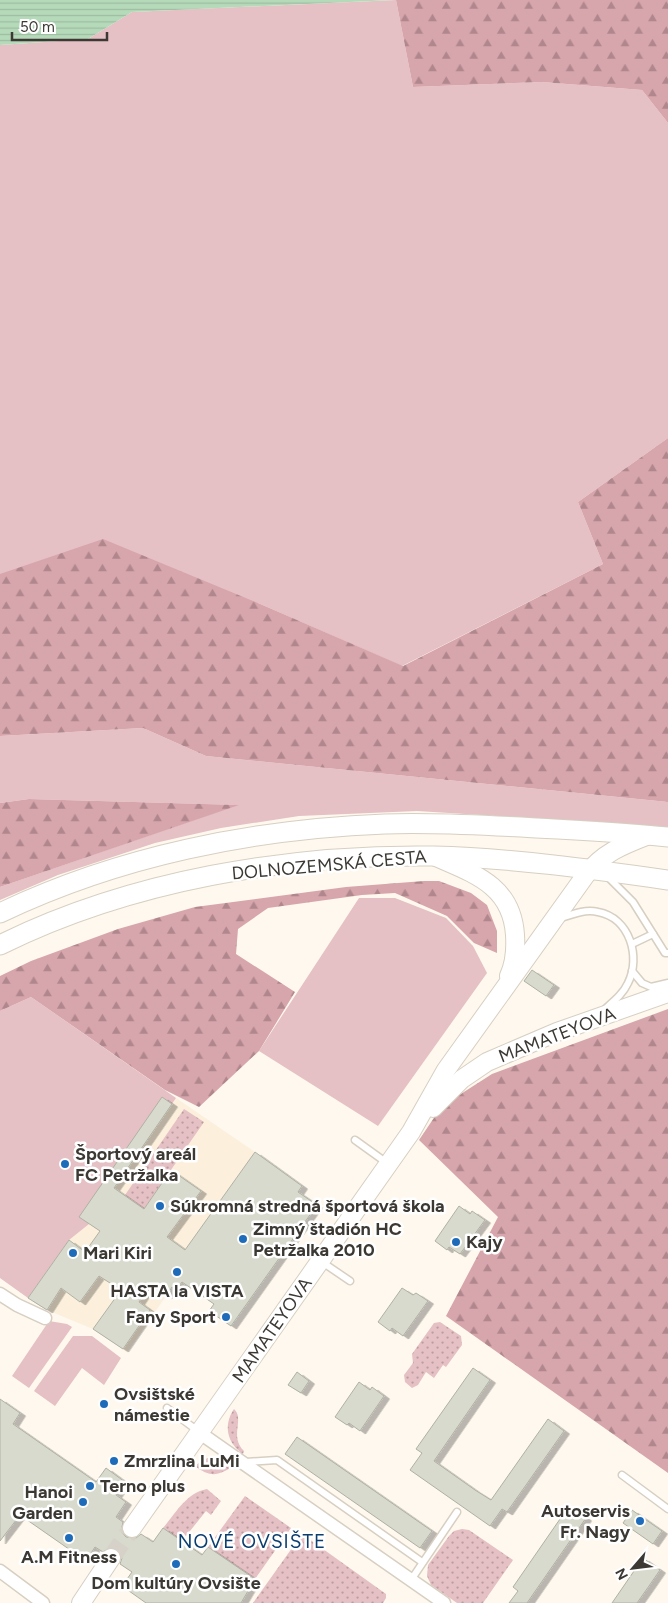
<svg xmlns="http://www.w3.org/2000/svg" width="668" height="1603" font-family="Figtree,sans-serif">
<defs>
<pattern id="forest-firs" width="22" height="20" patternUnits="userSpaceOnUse" patternTransform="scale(1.25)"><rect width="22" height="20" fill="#d7a5ac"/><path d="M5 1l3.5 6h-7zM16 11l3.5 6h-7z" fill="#b0878d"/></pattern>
<pattern id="park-dots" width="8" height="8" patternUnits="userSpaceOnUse" patternTransform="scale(1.25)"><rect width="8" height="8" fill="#e5c0c4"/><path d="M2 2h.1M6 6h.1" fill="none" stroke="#bb9da0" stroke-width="1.8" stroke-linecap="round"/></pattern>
<pattern id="water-rules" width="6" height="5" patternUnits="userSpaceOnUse" patternTransform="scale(1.25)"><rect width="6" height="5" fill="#b5daba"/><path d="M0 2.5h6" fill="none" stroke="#9dbca0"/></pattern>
<filter id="shadow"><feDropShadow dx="5.5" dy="3" stdDeviation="0" flood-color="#0004"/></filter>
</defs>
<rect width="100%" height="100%" fill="#fef8ee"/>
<polygon fill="#fcf0dc" points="176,1098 255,1152 157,1290 166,1296 127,1352 93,1329 47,1310 28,1298 69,1240 89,1224"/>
<g fill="#e5c0c4">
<polygon points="396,0 413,87 542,82 642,90 668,123 668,438 578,502 603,564 402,666 258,603 0,574 0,45 88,39 132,12"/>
<polygon points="143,728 206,756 668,802 668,829 564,820 417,811 299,816 221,828 155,843 58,875 0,900 0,887 237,805 29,799 0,803 0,736"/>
<polygon points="359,898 395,898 446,918 473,946 487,973 378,1126 259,1051"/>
<polygon points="31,997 176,1098 89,1224 69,1240 28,1298 0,1278 0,1011"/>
<polygon points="49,1321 67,1324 72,1327 29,1388 12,1376"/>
<polygon points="73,1336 92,1336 121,1358 104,1385 82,1368 55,1406 34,1391"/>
</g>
<g fill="url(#forest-firs)">
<polygon points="396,0 668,0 668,123 642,90 542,82 413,87"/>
<polygon points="668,438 668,802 206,756 143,728 0,736 0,574 103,539 258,603 403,666 603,564 578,502"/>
<polygon points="29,799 239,805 0,887 0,803"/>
<polygon points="424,881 439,881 471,893 487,905 497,931 497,953 474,943 447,916 395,893 362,895 268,908 238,929 236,954 295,992 259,1051 199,1107 165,1090 31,997 0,1011 0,976 31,961 118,929 195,907 346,887"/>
<polygon points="668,1009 668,1473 446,1316 498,1217 419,1140 442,1106 492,1074"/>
</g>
<g fill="url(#park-dots)">
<polygon points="184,1109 204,1122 144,1209 125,1195"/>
<polygon points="440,1322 461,1336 462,1345 446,1367 443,1365 434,1378 426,1372 418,1385 412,1388 405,1382 404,1375 413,1363 412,1354 434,1323"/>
<path d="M234 1409C245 1419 229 1436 244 1451L243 1454C227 1443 223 1425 234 1409Z"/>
<path d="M215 1457 226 1459 235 1465C218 1476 211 1478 195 1466L204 1459Z"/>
<path d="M207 1489 221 1501 211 1515 206 1511 182 1541 163 1528C176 1513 186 1493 207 1489Z"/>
<polygon points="245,1496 291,1528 255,1579 208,1547"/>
<polygon points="462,1529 469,1530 513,1560 483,1603 457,1603 431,1585 427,1576 428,1565 449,1536 454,1531"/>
<polygon points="302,1534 386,1594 386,1598 383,1603 253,1603"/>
</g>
<polygon fill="url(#water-rules)" points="0,0 393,0 132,12 88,39 0,45"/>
<g fill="#d7dacc" stroke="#afb1a4" filter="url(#shadow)">
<polygon points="532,970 554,985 546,996 524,981"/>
<polygon points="162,1097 172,1104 114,1188 144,1209 171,1170 201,1191 167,1237 185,1250 255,1152 302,1186 298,1192 317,1205 231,1326 209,1311 214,1304 182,1282 176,1290 172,1287 166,1296 150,1285 139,1302 150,1310 123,1349 93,1329 121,1290 99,1276 80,1302 61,1288 47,1310 28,1298 69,1240 85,1252 100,1231 79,1217"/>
<polygon points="459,1206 470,1214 472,1211 485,1220 460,1254 449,1247 447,1250 435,1241"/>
<polygon points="402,1288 413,1295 416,1293 428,1301 403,1336 392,1328 390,1331 378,1322"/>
<polygon points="473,1368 490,1380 434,1461 475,1490 491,1500 548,1419 564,1431 507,1512 502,1509 490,1526 410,1470 422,1453 416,1449"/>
<polygon points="297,1372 309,1381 301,1393 288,1385"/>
<polygon points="359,1382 370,1390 372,1387 384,1396 360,1431 349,1423 347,1425 335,1417"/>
<polygon points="0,1399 20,1413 13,1424 96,1482 106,1468 125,1482 116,1495 126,1502 116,1517 123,1522 122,1527 122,1532 126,1537 136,1538 141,1534 153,1542 163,1528 202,1555 208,1547 255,1579 241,1603 146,1603 122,1586 132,1572 120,1564 122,1558 117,1549 111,1547 103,1552 95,1547 86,1561 20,1515 0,1541"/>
<polygon points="297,1437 432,1531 420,1548 285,1454"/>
<polygon points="569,1506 586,1518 527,1603 509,1603 518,1591 513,1587"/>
<polygon points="632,1510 662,1531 653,1544 623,1523"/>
<polygon points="643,1558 660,1570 649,1586 637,1603 612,1603"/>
</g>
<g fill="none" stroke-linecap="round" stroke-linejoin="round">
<polyline stroke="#d7d2c9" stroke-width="18" stroke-dasharray="18 9" stroke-linecap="butt" points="111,1558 132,1528"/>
<g stroke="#d7cfc2" stroke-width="9">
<g id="lane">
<polyline points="608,877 633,902 665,953 668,953"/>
<path d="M561 918C573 914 585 909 598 912 630 918 641 957 628 983 623 994 614 1001 605 1009"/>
<polyline points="632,944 653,934"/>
<polyline points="632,971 642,983 651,987 668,983"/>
<polyline points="355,1140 387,1163"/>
<polyline points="322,1262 350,1281"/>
<polyline points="167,1408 198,1431"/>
<polyline points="246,1462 277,1460 422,1562"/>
<polyline points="622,1475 668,1509"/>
<polyline points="411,1580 457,1512"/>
</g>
</g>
<g stroke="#d7cfc2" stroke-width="15">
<g id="street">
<polyline points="0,1294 17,1305 45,1318"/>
<polyline points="200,1433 444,1603"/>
<polyline points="0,1571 43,1603"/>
</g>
</g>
<g stroke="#d7cfc2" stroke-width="20">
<g id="secondary">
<path d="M436 857C475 874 512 886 515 935 516 950 515 963 509 976"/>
<polyline points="433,1108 462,1079 487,1062 557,1032 668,993"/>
<path d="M132 1528 411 1132 446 1070 585 876C602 853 623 845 649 835"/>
<polyline points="81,1603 111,1558"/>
</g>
</g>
<g stroke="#d7cfc2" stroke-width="21">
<g id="primary">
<path d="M0 913C119 856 253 829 385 824 430 822 475 825 521 827 570 830 619 832 668 837"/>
<path d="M0 945C131 880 289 854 434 856 511 858 591 869 668 880"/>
</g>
</g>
<use href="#lane" stroke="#fff" stroke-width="6"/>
<use href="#street" stroke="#fff" stroke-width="12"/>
<use href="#secondary" stroke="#fff" stroke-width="18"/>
<use href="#primary" stroke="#fff" stroke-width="19"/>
</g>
<g fill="#1e6bba" stroke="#fff" stroke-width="2">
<circle cx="65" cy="1164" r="5"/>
<circle cx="160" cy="1206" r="5"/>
<circle cx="243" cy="1239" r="5"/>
<circle cx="456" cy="1242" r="5"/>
<circle cx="73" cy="1253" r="5"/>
<circle cx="177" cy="1272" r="5"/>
<circle cx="226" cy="1317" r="5"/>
<circle cx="104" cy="1404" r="5"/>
<circle cx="114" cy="1461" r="5"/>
<circle cx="90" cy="1486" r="5"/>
<circle cx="83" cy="1502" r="5"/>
<circle cx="640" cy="1521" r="5"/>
<circle cx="69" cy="1538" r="5"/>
<circle cx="176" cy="1564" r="5"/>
</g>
<g text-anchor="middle" stroke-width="5" stroke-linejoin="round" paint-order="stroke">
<g font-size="18" fill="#3c3934" stroke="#fff">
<text transform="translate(329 865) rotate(-5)" y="6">DOLNOZEMSKÁ CESTA</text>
<text transform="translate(557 1035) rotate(-21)" y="6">MAMATEYOVA</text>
<text transform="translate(272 1330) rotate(-55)" y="6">MAMATEYOVA</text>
</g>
<g font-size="18" font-weight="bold" fill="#3c3934" stroke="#fff" text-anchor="start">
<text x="75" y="1160">Športový areál<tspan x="75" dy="21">FC Petržalka</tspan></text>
<text x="170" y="1212">Súkromná stredná športová škola</text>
<text x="253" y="1235">Zimný štadión HC<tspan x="253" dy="21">Petržalka 2010</tspan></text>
<text x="466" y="1248">Kajy</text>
<text x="83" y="1259">Mari Kiri</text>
<text x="177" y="1297" text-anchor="middle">HASTA la VISTA</text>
<text x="216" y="1323" text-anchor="end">Fany Sport</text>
<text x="114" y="1400">Ovsištské<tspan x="114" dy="21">námestie</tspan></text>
<text x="124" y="1467">Zmrzlina LuMi</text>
<text x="100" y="1492">Terno plus</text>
<text x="73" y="1498" text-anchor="end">Hanoi<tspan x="73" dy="21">Garden</tspan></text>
<text x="630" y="1517" text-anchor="end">Autoservis<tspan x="630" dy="21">Fr. Nagy</tspan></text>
<text x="69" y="1563" text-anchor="middle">A.M Fitness</text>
<text x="176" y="1589" text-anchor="middle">Dom kultúry Ovsište</text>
</g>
<g font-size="19" letter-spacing="1" fill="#0b3d6f" stroke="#fff">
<text x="252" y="1548">NOVÉ OVSIŠTE</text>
</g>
</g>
<g transform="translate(633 1568) rotate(242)" stroke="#ffffff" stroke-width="4" paint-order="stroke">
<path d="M0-4L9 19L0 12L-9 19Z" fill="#3c3934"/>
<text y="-8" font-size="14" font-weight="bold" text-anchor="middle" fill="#3c3934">N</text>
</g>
<path d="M12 32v8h95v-8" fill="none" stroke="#3c3934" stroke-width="2.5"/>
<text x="20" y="32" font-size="15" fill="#3c3934" stroke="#ffffff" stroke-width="4" paint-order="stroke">50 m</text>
</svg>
